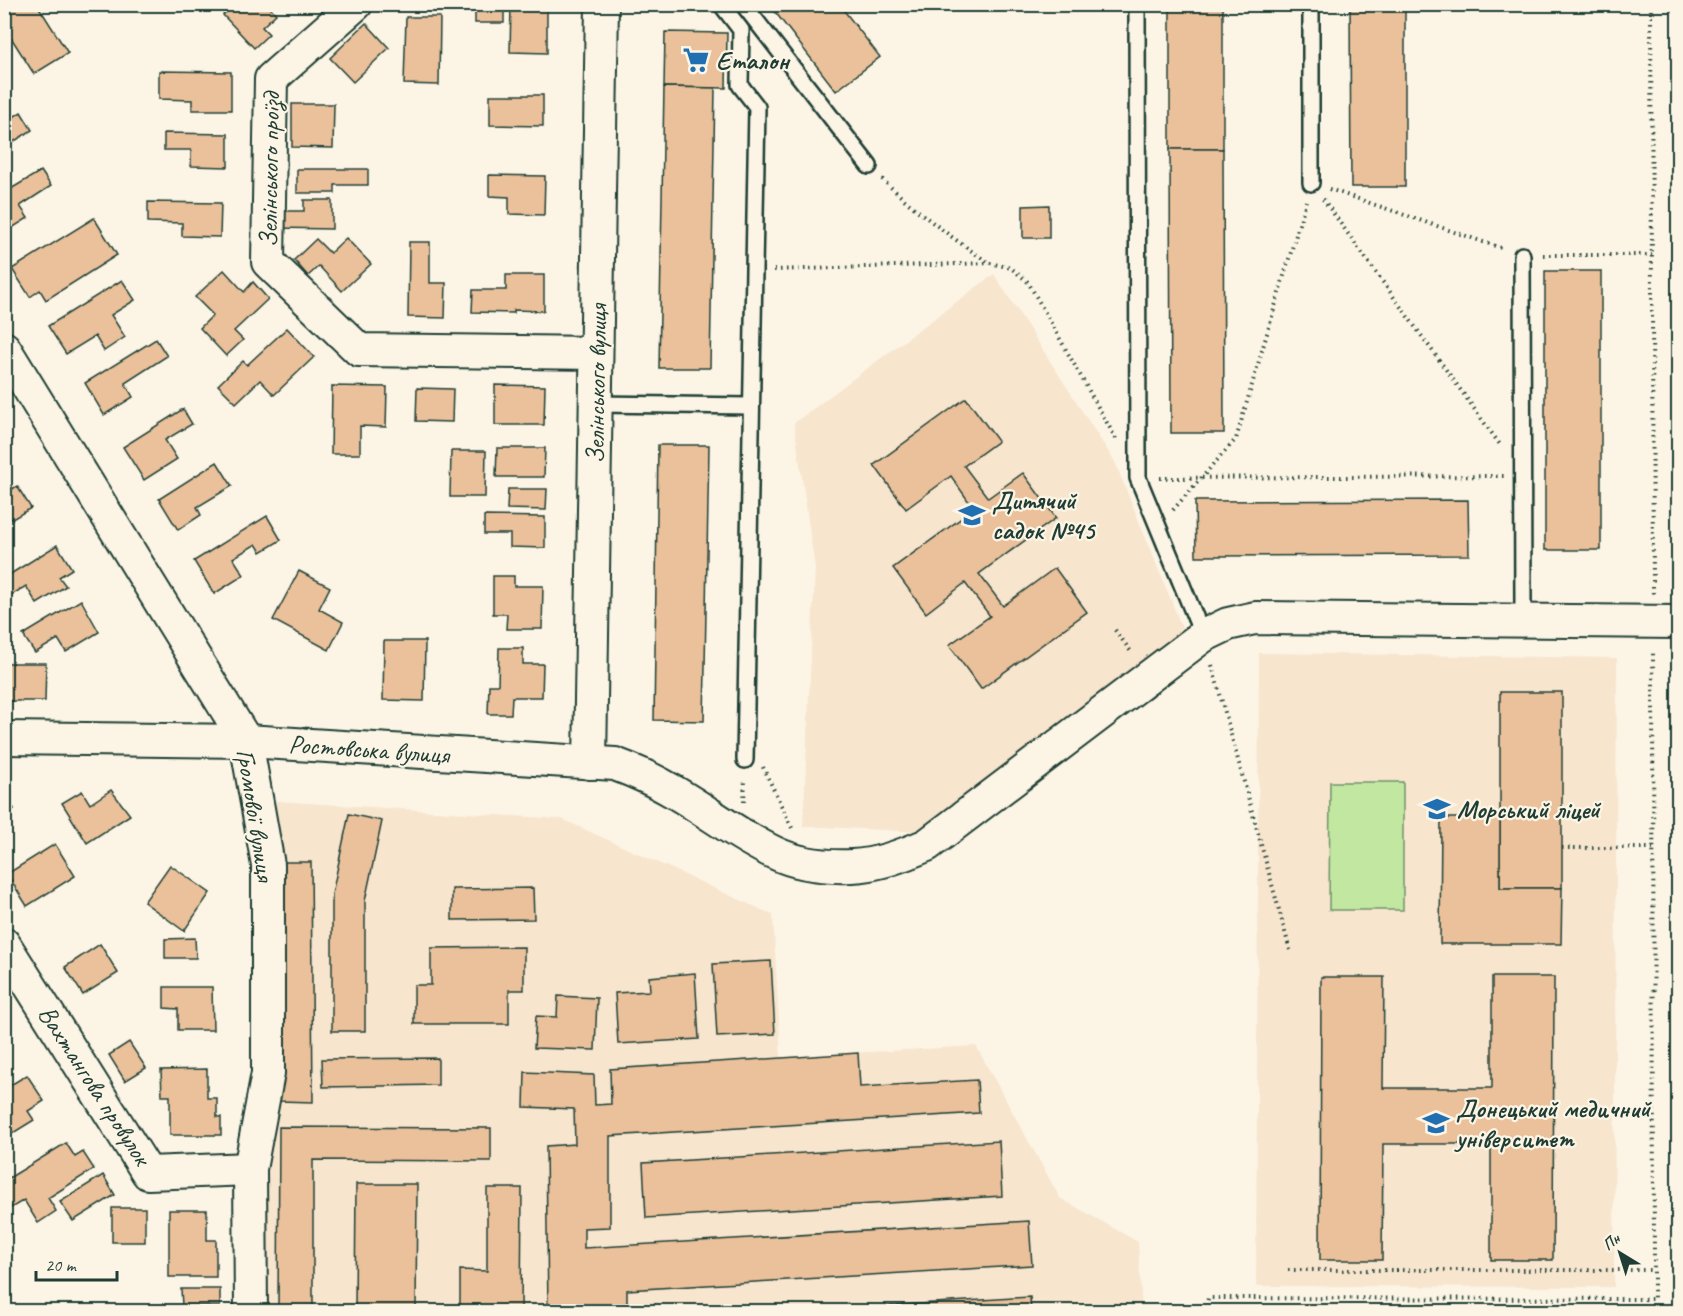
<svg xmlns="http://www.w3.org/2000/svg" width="1683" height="1316" font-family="Caveat,sans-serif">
<rect width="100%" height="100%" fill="#fcf5e5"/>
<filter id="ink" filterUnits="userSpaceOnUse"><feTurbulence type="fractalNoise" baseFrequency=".0167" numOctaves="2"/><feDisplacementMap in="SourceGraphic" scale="12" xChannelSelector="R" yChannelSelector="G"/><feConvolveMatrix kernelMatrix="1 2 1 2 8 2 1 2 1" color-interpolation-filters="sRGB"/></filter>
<g filter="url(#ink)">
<g fill="#f7e5ce">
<polygon points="994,274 1115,462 1183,630 921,832 803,826 815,568 794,423"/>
<polygon points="1259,653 1617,658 1614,1287 1256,1286"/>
<polygon points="276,801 562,819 773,915 781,1057 976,1046 1060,1198 1138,1242 1142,1311 259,1312 258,1170 276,1074"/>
</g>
<polygon fill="#c1e7a1" stroke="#70926a" stroke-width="1.5" points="1330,782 1403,782 1403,910 1329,910"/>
<g fill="#eac19a" stroke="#1f3d34" stroke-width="1.5">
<polygon points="4,4 37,4 68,53 34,74 12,39 7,42 4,38 4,16 6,15 4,12"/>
<polygon points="234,4 267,4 276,14 262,27 269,34 254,48 223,15"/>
<rect x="475" y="4" width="29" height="19"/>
<polygon points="769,4 839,4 880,57 836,91"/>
<rect x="1170" y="4" width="53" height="145"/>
<polygon points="1350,4 1405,4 1405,187 1351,187"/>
<polygon points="511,5 547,5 547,53 510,52"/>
<polygon points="406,17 440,17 439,85 404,84"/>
<polygon points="366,23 389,48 353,82 330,58"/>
<polygon points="665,32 727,33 726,88 664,87"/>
<polygon points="159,71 231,72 231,110 192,110 192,100 159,99"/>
<polygon points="664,87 715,88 710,368 659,368"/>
<polygon points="490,95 543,95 543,126 490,125"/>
<polygon points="292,104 334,104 333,148 292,147"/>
<polygon points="21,112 32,130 4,148 4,123"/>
<polygon points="164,133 228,134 228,167 191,166 191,150 164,150"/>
<polygon points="1170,149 1223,149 1224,433 1171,433"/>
<polygon points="297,169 368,169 368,185 335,185 335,193 297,193"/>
<polygon points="41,171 51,186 20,206 28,218 4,233 4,193"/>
<polygon points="489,175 545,176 544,215 509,214 509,197 489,196"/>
<polygon points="304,200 332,200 332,229 277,228 277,211 304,211"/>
<polygon points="148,202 221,203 220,237 182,236 182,223 148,222"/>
<polygon points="1049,205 1049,238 1023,238 1023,206"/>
<polygon points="94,218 117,255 46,300 40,290 30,297 12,269"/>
<polygon points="346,238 371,264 342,291 319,266 308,276 294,260 316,239 330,253"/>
<polygon points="409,242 430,242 430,283 446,283 445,318 408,317"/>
<polygon points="224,270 244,292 253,282 268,299 234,331 243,340 226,356 200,328 213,315 195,297"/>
<rect x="1545" y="271" width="56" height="279"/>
<polygon points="506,275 544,275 544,311 514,310 514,313 472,312 473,290 506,290"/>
<polygon points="122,280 135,300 111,315 125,337 104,351 95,336 66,354 48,326"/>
<polygon points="287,328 314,357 274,395 260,380 236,403 218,385 243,361 247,365"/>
<polygon points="156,339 167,356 125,383 133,397 104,415 85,383"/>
<polygon points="495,385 545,386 544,425 495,425"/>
<polygon points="332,386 387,387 386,427 360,426 360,454 331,454"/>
<polygon points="417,388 453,389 452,422 416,421"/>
<polygon points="966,398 998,441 964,466 988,498 1023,473 1056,518 979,574 1003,606 1055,568 1087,612 981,689 949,645 990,616 965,583 926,613 893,568 974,509 951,476 906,509 874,465"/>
<polygon points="183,409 192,424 165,440 177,459 144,480 123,447"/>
<polygon points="658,445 709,445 704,721 654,720"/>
<polygon points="497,448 545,448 544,477 496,477"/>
<polygon points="451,451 486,451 485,497 450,497"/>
<polygon points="217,462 232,486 197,507 201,515 178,530 159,499"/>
<polygon points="17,486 31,508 4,524 4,494"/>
<polygon points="508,489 547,489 546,510 507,509"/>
<polygon points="1468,500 1469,555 1196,556 1195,501"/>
<polygon points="267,516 281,540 261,552 256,544 233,558 244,575 214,594 194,561"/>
<polygon points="484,516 545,517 545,548 510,547 510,534 484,534"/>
<polygon points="57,545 72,569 59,577 66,586 37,604 26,586 8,597 4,591 4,578"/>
<polygon points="299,571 330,587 319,609 343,622 329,650 273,620"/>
<polygon points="493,576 514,576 514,586 543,586 542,629 506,629 507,614 493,614"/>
<polygon points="81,600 99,632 66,652 58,639 35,653 23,635"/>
<polygon points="384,641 425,641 424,701 383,700"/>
<polygon points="499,648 523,648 523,664 543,664 542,697 512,697 511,714 488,714 489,685 498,685"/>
<polygon points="4,663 46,663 45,701 4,701"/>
<rect x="1500" y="692" width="62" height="196"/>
<polygon points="111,790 130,815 87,843 62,803 82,791 90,804"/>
<polygon points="4,794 14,809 4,815"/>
<polygon points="349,814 382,821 365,901 365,1031 332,1031 332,894"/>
<polygon points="1441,818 1500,818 1500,888 1562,888 1561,944 1440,944"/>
<polygon points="55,844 75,876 27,906 7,874"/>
<polygon points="278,862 311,862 313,1102 279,1101"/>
<polygon points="170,865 210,893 184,931 144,902"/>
<polygon points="533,888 534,919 452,920 452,889"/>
<polygon points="195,938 196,958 165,958 165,939"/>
<polygon points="100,944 118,973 83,995 65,967"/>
<polygon points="524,947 524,990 509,990 509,1024 414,1024 414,985 431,985 431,948"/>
<polygon points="771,961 775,1034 717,1037 713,964"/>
<polygon points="695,973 699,1039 618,1044 615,993 650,991 649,977"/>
<polygon points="1321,977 1384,977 1383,1088 1492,1088 1492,977 1554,977 1553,1260 1491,1260 1491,1144 1383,1144 1382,1260 1320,1260"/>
<polygon points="164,987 212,987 213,1030 178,1030 178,1009 164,1008"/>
<polygon points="558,996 597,998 595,1050 534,1048 536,1016 557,1017"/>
<polygon points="129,1042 146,1068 125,1081 109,1055"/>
<polygon points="858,1053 860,1087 977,1080 979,1113 610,1136 610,1227 584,1228 584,1248 1029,1221 1032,1265 627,1290 627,1312 548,1312 546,1146 575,1144 574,1109 524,1107 525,1072 594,1075 595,1105 611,1104 610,1069"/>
<polygon points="438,1058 438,1085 323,1087 322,1059"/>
<polygon points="207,1069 207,1098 217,1098 217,1117 221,1117 221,1135 170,1135 170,1096 162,1096 161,1070"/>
<polygon points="27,1075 44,1101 28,1111 34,1120 13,1133 8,1125 4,1127 4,1089"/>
<polygon points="279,1127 491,1128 491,1161 313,1160 313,1312 278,1312"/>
<polygon points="999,1141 1002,1196 646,1218 643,1163"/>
<polygon points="66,1143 75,1157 83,1152 94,1169 48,1198 56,1211 38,1223 24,1200 11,1208 4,1197 4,1181"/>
<polygon points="103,1175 115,1195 73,1221 60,1202"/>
<polygon points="356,1184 417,1184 416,1312 355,1312"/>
<polygon points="487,1188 522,1188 521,1312 460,1312 460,1270 487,1271"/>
<rect x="112" y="1208" width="33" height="34"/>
<polygon points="169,1210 207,1210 207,1240 216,1240 216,1277 169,1277"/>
<polygon points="181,1289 220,1289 220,1306 182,1306"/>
<polygon points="1030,1297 1031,1312 794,1312"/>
</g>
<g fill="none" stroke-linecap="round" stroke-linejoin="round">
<g stroke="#1f3d34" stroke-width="20">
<g id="service">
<polyline points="721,4 741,30 740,85 757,107 745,760"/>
<polyline points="743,4 869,166"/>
<polyline points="1137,4 1138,478 1203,636"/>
<polyline points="1311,4 1311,183"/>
<polyline points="1522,255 1523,621"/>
<polyline points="596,404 751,406"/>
</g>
</g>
<g stroke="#1f3d34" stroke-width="36">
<g id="minor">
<polyline points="356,4 271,79 268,262 359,350 596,353"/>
<polyline points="4,348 246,741 268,865 268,1073 250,1169 251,1312"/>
<path d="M4 738 246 741 615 764C634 771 652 779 669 789 705 809 738 836 775 853 798 864 827 867 852 866 878 865 903 855 927 845L1203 636 1228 624 1255 618 1678 622"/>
<polyline points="590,763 602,4"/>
<polyline points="4,944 148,1173 250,1169"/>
</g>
</g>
<g stroke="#1f3d34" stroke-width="4" stroke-dasharray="1.5 4.5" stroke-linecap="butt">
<polyline points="1651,4 1653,595"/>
<path d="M882 179C915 211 951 237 989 263"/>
<polyline points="1329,189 1504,249"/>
<polyline points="1323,199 1501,446"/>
<polyline points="1543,255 1652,255"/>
<polyline points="774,270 990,263 1011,268 1028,282 1116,439"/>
<polyline points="1160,478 1504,476"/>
<polyline points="1173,510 1236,439 1306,201"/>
<polyline points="1115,630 1132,653"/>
<polyline points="1212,665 1290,950"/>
<polyline points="763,767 792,828"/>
<polyline points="744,802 745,779"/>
<polyline points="1562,848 1653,848"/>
<polyline points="1288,1270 1654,1270"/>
<polyline points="1206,1312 1208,1298 1654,1299 1653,650"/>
</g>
<use href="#service" stroke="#fcf5e5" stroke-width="15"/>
<use href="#minor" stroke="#fcf5e5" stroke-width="32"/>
</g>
</g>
<defs>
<g id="supermarket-bare" transform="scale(2.07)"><path d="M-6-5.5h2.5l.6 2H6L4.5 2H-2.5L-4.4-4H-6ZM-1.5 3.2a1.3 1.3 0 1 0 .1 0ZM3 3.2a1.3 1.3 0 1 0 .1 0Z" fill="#1f6fb2" stroke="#fcf5e5" stroke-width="2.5" paint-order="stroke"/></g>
<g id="school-bare" transform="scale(2.07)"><path d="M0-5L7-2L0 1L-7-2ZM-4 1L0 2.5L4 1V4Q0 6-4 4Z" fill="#1f6fb2" stroke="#fcf5e5" stroke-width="2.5" paint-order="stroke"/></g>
<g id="university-bare" transform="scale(2.07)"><path d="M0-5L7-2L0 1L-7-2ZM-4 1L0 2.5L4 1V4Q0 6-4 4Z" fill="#1f6fb2" stroke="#fcf5e5" stroke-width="2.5" paint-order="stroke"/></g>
</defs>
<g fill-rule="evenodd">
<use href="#supermarket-bare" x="696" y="60"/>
<use href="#school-bare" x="972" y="515"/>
<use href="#school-bare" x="1437" y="809"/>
<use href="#university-bare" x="1436" y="1123"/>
</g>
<g text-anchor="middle" stroke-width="4.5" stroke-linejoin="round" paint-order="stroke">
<g font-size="26" font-weight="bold" fill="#1f3d34" stroke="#fcf5e5" text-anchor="start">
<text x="716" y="69">Еталон</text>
<text x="992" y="509">Дитячий<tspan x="992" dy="30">садок №45</tspan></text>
<text x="1457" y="818">Морський ліцей</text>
<text x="1456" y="1117">Донецький медичний<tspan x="1456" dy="30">університет</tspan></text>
</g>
<g font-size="26" fill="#1f3d34" stroke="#fcf5e5">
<text transform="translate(269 170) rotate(-89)" y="9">Зелінського проїзд</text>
<text transform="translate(596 384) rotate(-89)" y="9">Зелінського вулиця</text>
<text transform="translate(369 749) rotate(4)" y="9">Ростовська вулиця</text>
<text transform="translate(256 815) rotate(81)" y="9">Громової вулиця</text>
<text transform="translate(95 1085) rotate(57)" y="9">Вахтангова провулок</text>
</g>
</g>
<rect width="1683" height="1316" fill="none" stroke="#fcf5e5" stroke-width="24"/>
<rect x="12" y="12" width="1659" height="1292" fill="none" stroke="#1f3d34" stroke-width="2" filter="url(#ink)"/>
<g transform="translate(1620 1253) rotate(322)" stroke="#fcf5e5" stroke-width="4.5" paint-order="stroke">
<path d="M0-4.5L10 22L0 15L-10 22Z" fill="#1f3d34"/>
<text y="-9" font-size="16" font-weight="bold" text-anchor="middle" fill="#1f3d34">Пн</text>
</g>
<path d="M36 1271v9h81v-9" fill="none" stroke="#1f3d34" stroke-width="3"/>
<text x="45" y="1271" font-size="18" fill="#1f3d34" stroke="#fcf5e5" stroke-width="4.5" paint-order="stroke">20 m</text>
</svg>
